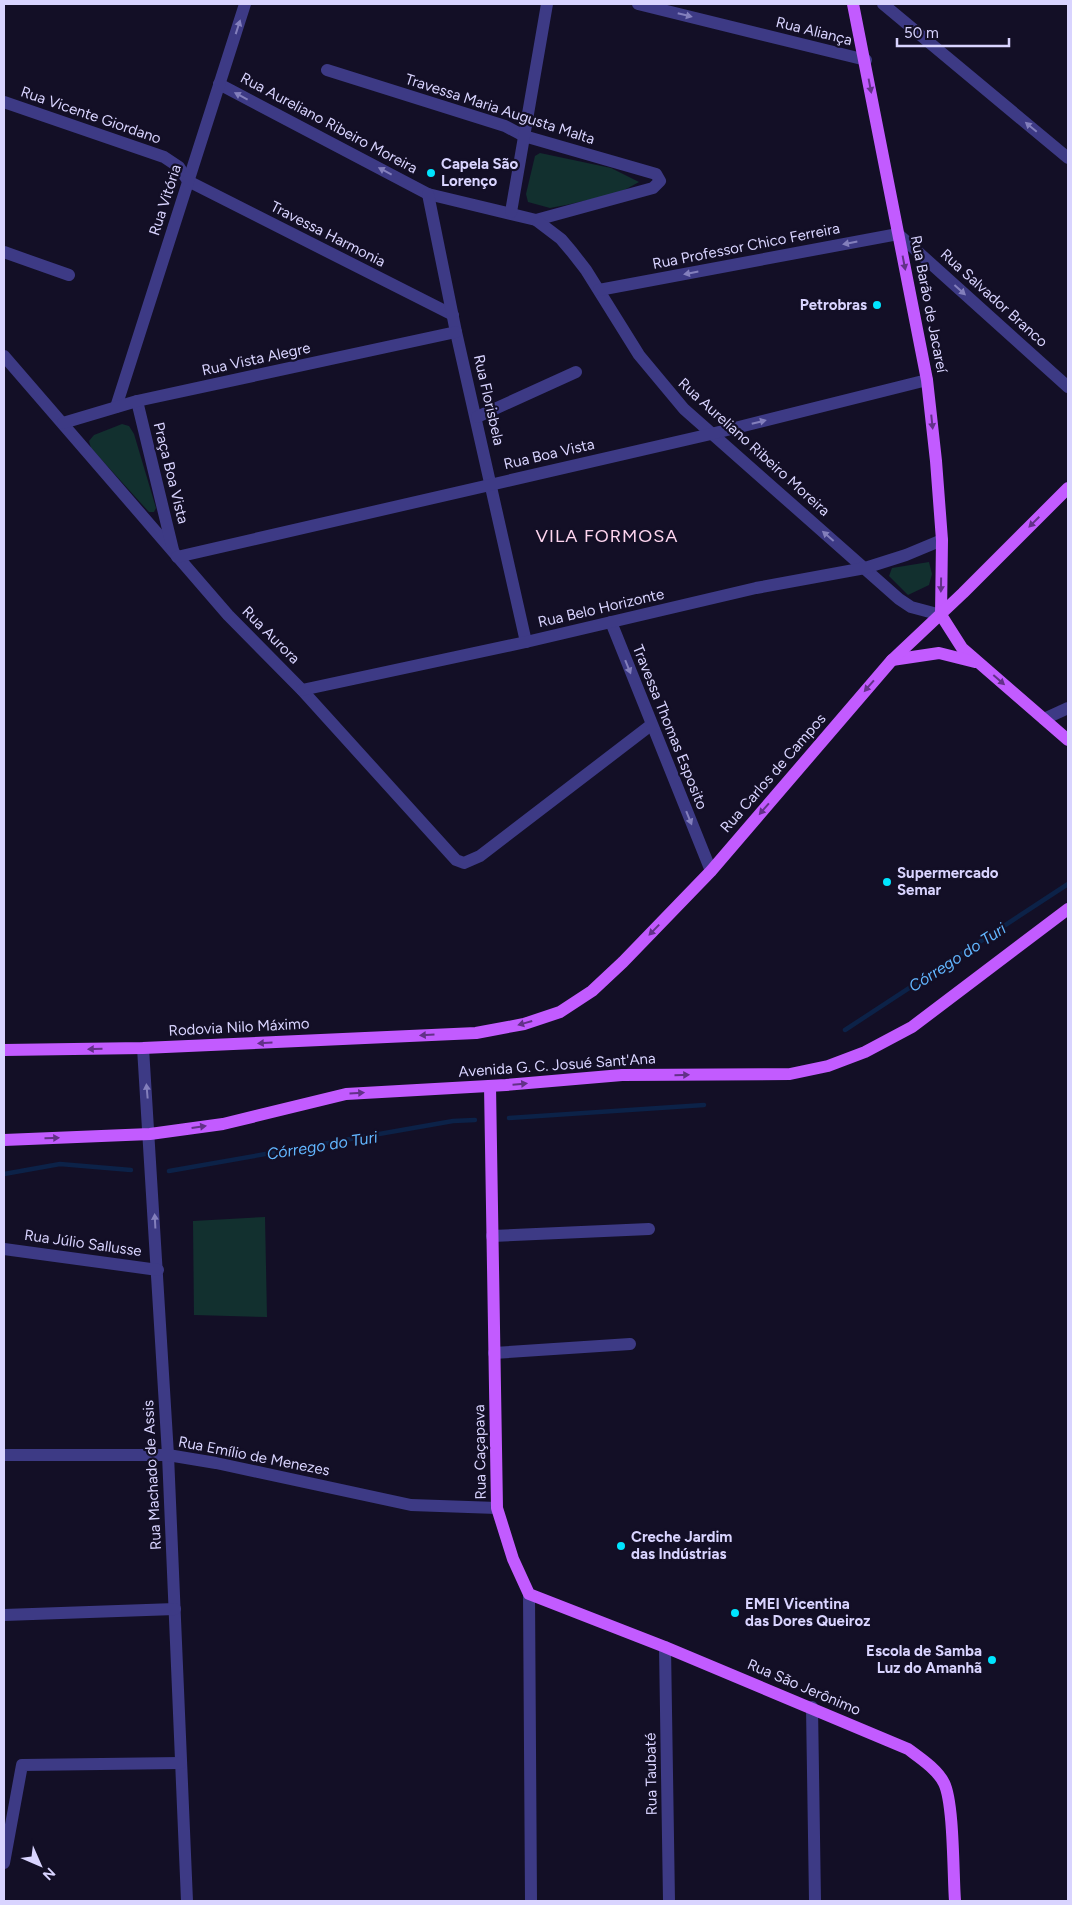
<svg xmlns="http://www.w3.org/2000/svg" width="1072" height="1905" font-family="Figtree,sans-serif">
<rect width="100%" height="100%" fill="#130f26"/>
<g fill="#12302f">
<polygon points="540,153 611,168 639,182 619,193 566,205 550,208 528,202 526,194 535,156"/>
<polygon points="122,424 129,426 134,434 156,508 154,512 149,512 91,448 89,441 94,435"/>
<polygon points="929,562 932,574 929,585 908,595 889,576 892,568"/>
<polygon points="265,1217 267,1317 194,1315 193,1221"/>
</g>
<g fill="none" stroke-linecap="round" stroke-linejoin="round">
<g stroke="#0c2248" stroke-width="4.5">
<polyline points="845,1030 1068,884"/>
<polyline points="509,1118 704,1105"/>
<polyline points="169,1171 453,1121 475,1120"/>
<polyline points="4,1174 60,1164 131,1170"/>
</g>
<g stroke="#3d3a85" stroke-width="12">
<polyline points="638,4 866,60"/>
<polyline points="883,4 1068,158"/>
<polyline points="327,70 505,126 524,136 656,174 660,181 653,188 536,220"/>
<polyline points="219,84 428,194 536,220 561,239 572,252 586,270 639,355 684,409 899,599 911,607 941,615"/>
<polyline points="4,102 164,157 179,167 188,181 453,315"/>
<polyline points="428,194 456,332 526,642"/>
<polyline points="511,212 547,4"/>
<polyline points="4,252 69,275"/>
<polyline points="599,290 898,234 1068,387"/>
<polyline points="4,356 228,615 302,690 456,860 464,863 480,856 651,725"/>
<polyline points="137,401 173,550"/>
<polyline points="116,407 245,4"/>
<polyline points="477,417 576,372"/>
<polyline points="63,423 137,401 456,332"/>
<polyline points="177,557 711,434 927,380"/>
<polyline points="611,622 711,871"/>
<polyline points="302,690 526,642 756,588 865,568 906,555 942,540"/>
<polyline points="1044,719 1068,708"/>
<polyline points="143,1048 168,1455 187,1901"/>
<polyline points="492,1236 649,1229"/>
<polyline points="4,1249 158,1270"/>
<polyline points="494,1353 630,1344"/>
<polyline points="4,1455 168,1455 216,1463 411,1505 497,1508"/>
<polyline points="529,1594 531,1901"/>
<polyline points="4,1615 175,1609"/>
<polyline points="665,1647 669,1901"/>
<polyline points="812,1707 815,1901"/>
<polyline points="4,1863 22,1765 181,1763"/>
</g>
<g stroke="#c25bff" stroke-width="12">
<polyline points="853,4 927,380 936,461 942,540 941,615"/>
<polyline points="941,615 962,648 1068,740"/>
<polyline points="892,660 939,653 975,662"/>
<polyline points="4,1050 143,1048 476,1033 524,1024 560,1012 592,991 623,962 711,871 892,660 963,593 1068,488"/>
<path d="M490 1086 497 1508 513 1559 529 1594 665 1647 908 1749C920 1758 937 1769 944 1783 954 1803 953 1876 955 1901"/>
<polyline points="4,1140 150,1134 223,1124 346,1094 506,1085 622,1075 790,1074 828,1066 865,1052 912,1027 1068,909"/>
</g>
</g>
<defs><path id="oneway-solid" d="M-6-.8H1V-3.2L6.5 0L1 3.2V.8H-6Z" transform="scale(1.25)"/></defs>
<g fill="#837fbc">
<use href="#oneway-solid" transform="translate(685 15) rotate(14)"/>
<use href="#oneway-solid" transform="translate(238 27) rotate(-72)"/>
<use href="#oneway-solid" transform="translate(241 96) rotate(-152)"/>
<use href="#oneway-solid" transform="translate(1031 127) rotate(-140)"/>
<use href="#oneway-solid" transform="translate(385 171) rotate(-152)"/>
<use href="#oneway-solid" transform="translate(850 243) rotate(169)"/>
<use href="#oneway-solid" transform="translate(691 273) rotate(169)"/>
<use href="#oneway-solid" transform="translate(960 290) rotate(42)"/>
<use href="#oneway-solid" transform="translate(759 422) rotate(-14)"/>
<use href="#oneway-solid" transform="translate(828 536) rotate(-139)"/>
<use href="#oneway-solid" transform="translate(628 667) rotate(68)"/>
<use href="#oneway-solid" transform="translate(689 818) rotate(68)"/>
<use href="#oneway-solid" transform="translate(147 1091) rotate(-95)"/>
<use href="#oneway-solid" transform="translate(155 1221) rotate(-93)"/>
</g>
<g fill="#623188">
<use href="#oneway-solid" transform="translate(870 86) rotate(79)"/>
<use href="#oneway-solid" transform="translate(904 263) rotate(79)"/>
<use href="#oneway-solid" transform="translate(932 422) rotate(84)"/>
<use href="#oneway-solid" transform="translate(1034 522) rotate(135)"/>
<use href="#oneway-solid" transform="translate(941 585) rotate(91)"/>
<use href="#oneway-solid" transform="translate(999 680) rotate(41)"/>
<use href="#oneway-solid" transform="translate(869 686) rotate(131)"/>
<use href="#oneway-solid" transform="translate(764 809) rotate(131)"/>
<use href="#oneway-solid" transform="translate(654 930) rotate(134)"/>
<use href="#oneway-solid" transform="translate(525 1023) rotate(164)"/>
<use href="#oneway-solid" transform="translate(427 1035) rotate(177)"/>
<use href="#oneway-solid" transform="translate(265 1043) rotate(177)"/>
<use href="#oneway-solid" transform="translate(95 1049) rotate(179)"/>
<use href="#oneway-solid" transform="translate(682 1075) rotate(-1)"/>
<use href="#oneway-solid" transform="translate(520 1084) rotate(-5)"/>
<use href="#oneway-solid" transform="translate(357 1093) rotate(-3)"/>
<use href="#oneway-solid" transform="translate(199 1127) rotate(-8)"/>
<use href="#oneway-solid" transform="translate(52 1138) rotate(-2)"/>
</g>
<g fill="#00e5ff" stroke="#130f26" stroke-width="2">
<circle cx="431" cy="173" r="5"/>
<circle cx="877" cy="305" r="5"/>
<circle cx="887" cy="882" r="5"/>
<circle cx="621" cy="1546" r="5"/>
<circle cx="735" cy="1613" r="5"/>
<circle cx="992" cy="1660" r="5"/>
</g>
<g text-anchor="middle" stroke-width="4.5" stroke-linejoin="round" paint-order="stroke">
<g font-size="15" fill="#d9d4ff" stroke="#130f26">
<text transform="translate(814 31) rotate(14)" y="5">Rua Aliança</text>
<text transform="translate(500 109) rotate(18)" y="5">Travessa Maria Augusta Malta</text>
<text transform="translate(91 115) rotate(19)" y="5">Rua Vicente Giordano</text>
<text transform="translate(329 123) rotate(28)" y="5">Rua Aureliano Ribeiro Moreira</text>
<text transform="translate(165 200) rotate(-72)" y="5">Rua Vitória</text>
<text transform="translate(328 234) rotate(27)" y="5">Travessa Harmonia</text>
<text transform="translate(746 246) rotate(-11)" y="5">Rua Professor Chico Ferreira</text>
<text transform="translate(994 298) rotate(42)" y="5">Rua Salvador Branco</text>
<text transform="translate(929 304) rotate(79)" y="5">Rua Barão de Jacareí</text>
<text transform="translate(256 359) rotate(-12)" y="5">Rua Vista Alegre</text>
<text transform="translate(489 400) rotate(77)" y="5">Rua Florisbela</text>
<text transform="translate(754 447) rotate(42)" y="5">Rua Aureliano Ribeiro Moreira</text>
<text transform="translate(549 454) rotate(-13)" y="5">Rua Boa Vista</text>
<text transform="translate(171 473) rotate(76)" y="5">Praça Boa Vista</text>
<text transform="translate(601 608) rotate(-13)" y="5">Rua Belo Horizonte</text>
<text transform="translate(271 635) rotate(45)" y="5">Rua Aurora</text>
<text transform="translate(670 727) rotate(68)" y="5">Travessa Thomas Esposito</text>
<text transform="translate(773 773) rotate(-49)" y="5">Rua Carlos de Campos</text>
<text transform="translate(239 1027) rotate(-3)" y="5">Rodovia Nilo Máximo</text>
<text transform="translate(557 1065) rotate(-4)" y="5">Avenida G. C. Josué Sant'Ana</text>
<text transform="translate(83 1243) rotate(8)" y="5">Rua Júlio Sallusse</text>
<text transform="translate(480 1452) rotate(-91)" y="5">Rua Caçapava</text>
<text transform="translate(254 1456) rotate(11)" y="5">Rua Emílio de Menezes</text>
<text transform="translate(152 1475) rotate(-93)" y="5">Rua Machado de Assis</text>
<text transform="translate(804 1687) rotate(23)" y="5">Rua São Jerônimo</text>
<text transform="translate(651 1774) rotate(-91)" y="5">Rua Taubaté</text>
</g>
<g font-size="15" font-weight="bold" fill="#d9d4ff" stroke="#130f26" text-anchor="start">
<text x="441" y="169">Capela São<tspan x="441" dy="17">Lorenço</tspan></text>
<text x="867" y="310" text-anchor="end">Petrobras</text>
<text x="897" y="878">Supermercado<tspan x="897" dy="17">Semar</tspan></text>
<text x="631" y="1542">Creche Jardim<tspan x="631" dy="17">das Indústrias</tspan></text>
<text x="745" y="1609">EMEI Vicentina<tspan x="745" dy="17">das Dores Queiroz</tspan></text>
<text x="982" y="1656" text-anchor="end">Escola de Samba<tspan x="982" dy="17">Luz do Amanhã</tspan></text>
</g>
<g font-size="16" font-style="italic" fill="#62b6ff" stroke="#130f26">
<text transform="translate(957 957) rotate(-33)" y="6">Córrego do Turi</text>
<text transform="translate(322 1145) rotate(-9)" y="6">Córrego do Turi</text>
</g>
<g font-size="18" letter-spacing="1" fill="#ffd6f0" stroke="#130f26">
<text x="607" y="542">VILA FORMOSA</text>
</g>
</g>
<rect width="1072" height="1905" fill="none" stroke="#d9d4ff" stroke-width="10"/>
<g transform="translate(40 1865) rotate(135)" stroke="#130f26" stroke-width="4" paint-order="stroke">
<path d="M0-4L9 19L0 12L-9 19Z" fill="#d9d4ff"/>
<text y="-8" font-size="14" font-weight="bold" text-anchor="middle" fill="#d9d4ff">N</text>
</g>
<path d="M897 38v8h112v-8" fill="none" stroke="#d9d4ff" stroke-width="2.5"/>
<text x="904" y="38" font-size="15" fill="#d9d4ff" stroke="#130f26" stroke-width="4" paint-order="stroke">50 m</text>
</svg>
